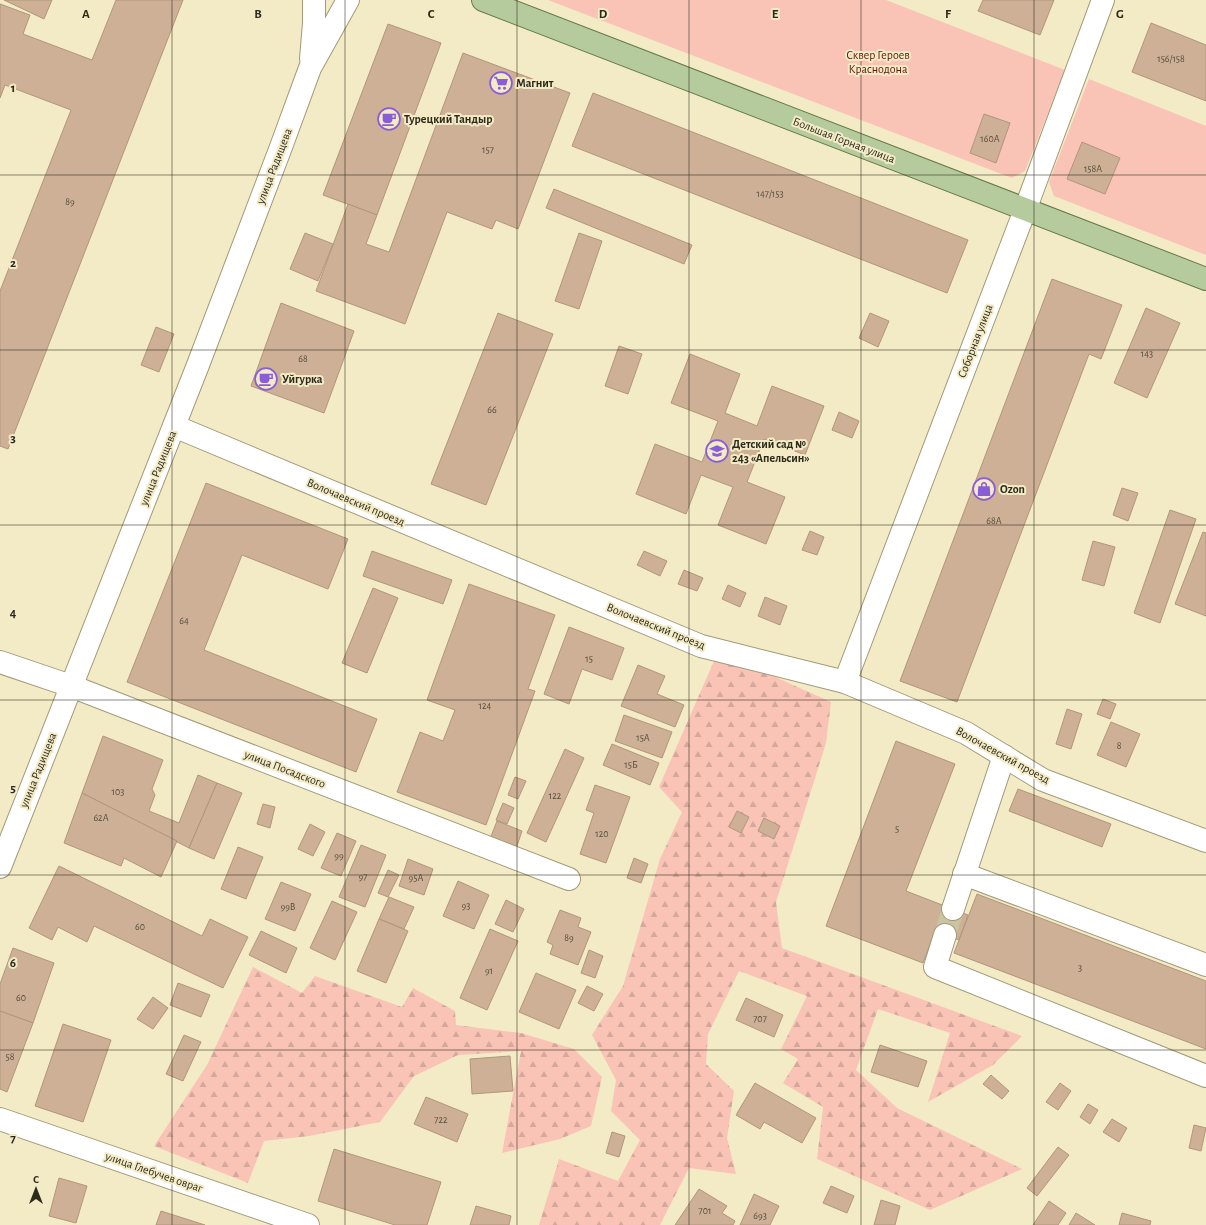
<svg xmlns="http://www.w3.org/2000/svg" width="1206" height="1225" font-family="'Alegreya Sans',sans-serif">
<defs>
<pattern id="forest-firs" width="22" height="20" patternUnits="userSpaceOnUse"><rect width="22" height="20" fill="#f9c3b6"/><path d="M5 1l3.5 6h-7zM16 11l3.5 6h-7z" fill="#d6a89c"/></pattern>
</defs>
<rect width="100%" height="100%" fill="#f3ebc6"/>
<g fill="url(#forest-firs)">
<polygon points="714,661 762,671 831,702 826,743 776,902 782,948 1022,1036 993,1065 928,1102 950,1033 878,1009 856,1070 897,1108 1022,1169 930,1210 817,1159 823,1107 783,1083 798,1059 781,1049 807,996 739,971 708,1034 706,1064 734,1091 727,1138 736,1174 689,1168 660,1225 539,1225 559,1159 618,1181 640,1140 611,1111 616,1080 592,1035 623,986 660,859 682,812 659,787"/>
<polygon points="253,967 302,993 315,976 402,1007 413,988 455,1011 456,1025 521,1033 574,1049 602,1077 591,1126 560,1139 502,1153 521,1051 458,1055 414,1076 380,1122 309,1136 264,1141 248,1183 154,1146 207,1065"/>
</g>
<g fill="#f9c3b6">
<polygon points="548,0 886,0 1065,70 1025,171 1012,178"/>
<polygon points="1089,79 1206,126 1206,255 1054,196 1049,182"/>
</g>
<g fill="#cdb095" stroke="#b1967b">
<polygon points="4,0 52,0 44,19"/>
<polygon points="116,0 183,0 8,449 0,446 0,291 71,110 5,85 0,98 0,4 30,15 23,34 92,60"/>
<polygon points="983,0 1054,0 1040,35 978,11"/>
<polygon points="1151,23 1206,45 1206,101 1132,72"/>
<polygon points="388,24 441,43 377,215 323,195"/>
<polygon points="463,53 570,93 518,229 496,220 492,229 447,212 405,324 316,291 348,204 377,215 366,244 389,252"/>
<polygon points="593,93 968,240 947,293 572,146"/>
<polygon points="984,114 1010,123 996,163 970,153"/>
<polygon points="1082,142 1120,158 1105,194 1067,179"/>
<polygon points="554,189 692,245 684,264 546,208"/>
<polygon points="305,233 333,244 318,281 290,269"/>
<polygon points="579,233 602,241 579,309 555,301"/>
<polygon points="1052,279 1122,305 1101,359 1089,354 957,702 900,681"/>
<polygon points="281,303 354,331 324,413 251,386"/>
<polygon points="1146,308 1180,323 1147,398 1114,383"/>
<polygon points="498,313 553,334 486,505 431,484"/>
<polygon points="870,313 889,321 878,347 859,338"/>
<polygon points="156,327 174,334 159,372 141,365"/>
<polygon points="619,346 642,354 628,394 605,386"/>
<polygon points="690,354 740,374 725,413 757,426 772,386 824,406 805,455 764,439 747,482 785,497 766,544 718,525 733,487 701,475 686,514 636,494 655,444 702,462 718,421 671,403"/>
<polygon points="839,412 859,421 852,438 832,430"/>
<polygon points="206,483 348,539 328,589 242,555 204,650 377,719 356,772 127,682"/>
<polygon points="1122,488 1138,493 1128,521 1113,515"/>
<polygon points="1170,510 1196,519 1160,623 1134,613"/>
<polygon points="810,531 824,537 817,555 802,550"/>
<polygon points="1203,532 1206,533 1206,616 1175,604"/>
<polygon points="1093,541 1115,547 1104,586 1082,580"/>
<polygon points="372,551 452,580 443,604 363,576"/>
<polygon points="644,551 667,561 660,576 637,565"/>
<polygon points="684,570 703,578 697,591 678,584"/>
<polygon points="469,584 555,615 528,689 535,691 486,825 397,792 420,732 443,741 455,710 427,700"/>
<polygon points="728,585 746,593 740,607 722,599"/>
<polygon points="373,588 398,598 367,673 342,663"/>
<polygon points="765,597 787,606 780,625 758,616"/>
<polygon points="569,627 624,648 612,680 582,669 569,704 544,694"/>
<polygon points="638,665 665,676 657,694 684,705 675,727 621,706"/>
<polygon points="1103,699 1116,704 1110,719 1097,714"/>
<polygon points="1067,709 1082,714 1071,749 1056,744"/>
<polygon points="624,715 672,732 662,758 615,741"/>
<polygon points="1111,722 1140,734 1126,767 1097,755"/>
<polygon points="103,736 163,760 152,789 155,795 149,811 179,823 198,775 217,783 189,848 82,793"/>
<polygon points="896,741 955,764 906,891 968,915 959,940 935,931 923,963 826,926"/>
<polygon points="612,744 659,763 650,785 603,765"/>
<polygon points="565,749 584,758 546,842 527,833"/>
<polygon points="515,777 526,781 518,799 508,795"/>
<polygon points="217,783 242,793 214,859 189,848"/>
<polygon points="595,785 630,797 606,863 580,854 594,813 586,810"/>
<polygon points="1018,789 1111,824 1102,847 1009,811"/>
<polygon points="82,793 177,841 161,877 124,858 121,866 64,843"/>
<polygon points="503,803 514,808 507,824 496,820"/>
<polygon points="263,804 275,807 270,828 257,824"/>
<polygon points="737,811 749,817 741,833 729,827"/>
<polygon points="764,818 780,826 774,839 758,831"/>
<polygon points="497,821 522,831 516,849 490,839"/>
<polygon points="310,824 325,832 313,856 298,849"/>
<polygon points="337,833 356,841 341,876 321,868"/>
<polygon points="361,845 386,855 365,907 339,897"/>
<polygon points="238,847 263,857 246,899 221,889"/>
<polygon points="634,858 648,864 641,883 627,878"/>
<polygon points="408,859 433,869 424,895 399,886"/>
<polygon points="59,866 202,936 210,919 248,937 223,988 94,926 87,942 58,927 52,940 29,928"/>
<polygon points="388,870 399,875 388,897 378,893"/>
<polygon points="458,881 489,895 474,929 443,916"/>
<polygon points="281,882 311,894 295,931 265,919"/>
<polygon points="977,894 1206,981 1206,1049 954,953"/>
<polygon points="389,897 414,907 404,929 379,919"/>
<polygon points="506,900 524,909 513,932 495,924"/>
<polygon points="332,901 357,912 335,960 310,948"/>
<polygon points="560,910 581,918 578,927 591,932 578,965 550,954 553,945 547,942"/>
<polygon points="379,919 408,931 386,983 357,971"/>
<polygon points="490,929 518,941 487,1010 460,998"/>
<polygon points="261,931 297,948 286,973 249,955"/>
<polygon points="13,948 54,963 33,1023 0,1011 0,984"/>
<polygon points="589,950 603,956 595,978 581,973"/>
<polygon points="536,973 576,990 559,1029 519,1012"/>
<polygon points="178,983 210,995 201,1017 170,1005"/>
<polygon points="587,986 603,994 594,1011 578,1003"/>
<polygon points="153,997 168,1008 153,1029 137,1019"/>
<polygon points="746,998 783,1015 774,1037 736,1020"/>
<polygon points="0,1011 33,1023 7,1092 0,1089"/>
<polygon points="63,1024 111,1040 83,1122 35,1106"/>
<polygon points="184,1035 201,1042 183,1081 166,1074"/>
<polygon points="880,1045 927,1061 918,1087 871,1072"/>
<polygon points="510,1056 513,1091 472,1094 470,1059"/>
<polygon points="991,1075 1009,1091 1002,1099 983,1084"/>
<polygon points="755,1083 816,1118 802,1143 764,1122 760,1129 736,1115"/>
<polygon points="1060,1083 1071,1091 1058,1110 1046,1102"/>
<polygon points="426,1097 468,1114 457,1142 414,1124"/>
<polygon points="1088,1104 1098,1110 1090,1124 1080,1117"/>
<polygon points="1112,1119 1127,1128 1119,1142 1103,1132"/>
<polygon points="1194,1125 1206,1128 1201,1151 1189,1148"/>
<polygon points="612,1132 625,1136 619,1157 606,1153"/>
<polygon points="1058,1147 1069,1155 1037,1196 1027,1188"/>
<polygon points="334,1149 441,1182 427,1225 395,1225 318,1201"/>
<polygon points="59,1178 87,1186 76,1223 49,1216"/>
<polygon points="831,1186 854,1196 847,1213 823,1203"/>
<polygon points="699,1189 727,1206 722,1213 735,1221 733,1225 675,1225"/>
<polygon points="754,1194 779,1206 770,1225 740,1225"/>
<polygon points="881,1200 900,1206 895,1225 874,1225"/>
<polygon points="1049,1201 1066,1213 1058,1225 1033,1225"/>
<polygon points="476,1206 511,1216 509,1225 470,1225"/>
<polygon points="161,1211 205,1225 156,1225"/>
<polygon points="1076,1213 1095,1225 1069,1225"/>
<polygon points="1122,1213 1151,1221 1150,1225 1119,1225"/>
</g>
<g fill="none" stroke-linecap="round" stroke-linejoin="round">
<polyline stroke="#cbc4a4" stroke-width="22" stroke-dasharray="22 11" stroke-linecap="butt" points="945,935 953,909"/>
<g stroke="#a29a77" stroke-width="24">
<g id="minor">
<polyline points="311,59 314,23 314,0"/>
<polyline points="174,426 701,646 845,682 966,733 1043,780 1206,841"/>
<polyline points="0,662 71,686 569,879"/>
<polyline points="845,682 1025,210 1103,0"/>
<polyline points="0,867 198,365 281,147 310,68 348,0"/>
<polyline points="964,874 1206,965"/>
<polyline points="953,909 1004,756"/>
<polyline points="945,935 935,967 1206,1076"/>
<polyline points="0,1119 308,1225"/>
</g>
</g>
<g stroke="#657b45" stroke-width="24">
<polyline id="major" points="483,0 1206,279"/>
</g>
<use href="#minor" stroke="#fff" stroke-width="22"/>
<use href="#major" stroke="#b5ca9d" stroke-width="22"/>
</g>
<path fill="none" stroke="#2d2a1c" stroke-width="1" stroke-opacity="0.55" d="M172 0V1225M345 0V1225M517 0V1225M689 0V1225M861 0V1225M1034 0V1225M0 175H1206M0 350H1206M0 525H1206M0 700H1206M0 875H1206M0 1050H1206"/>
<defs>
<g id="supermarket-ring" transform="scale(1.15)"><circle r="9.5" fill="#f3ebc6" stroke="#895dd7" stroke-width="1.5"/><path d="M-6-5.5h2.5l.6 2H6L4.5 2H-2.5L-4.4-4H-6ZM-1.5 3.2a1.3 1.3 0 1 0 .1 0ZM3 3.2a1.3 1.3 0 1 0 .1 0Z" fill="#895dd7"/></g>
<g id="cafe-ring" transform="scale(1.15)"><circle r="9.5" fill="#f3ebc6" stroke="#895dd7" stroke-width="1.5"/><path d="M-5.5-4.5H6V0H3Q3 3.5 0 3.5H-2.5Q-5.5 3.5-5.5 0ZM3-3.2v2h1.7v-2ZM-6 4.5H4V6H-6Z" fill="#895dd7"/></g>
<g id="school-ring" transform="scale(1.15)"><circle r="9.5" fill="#f3ebc6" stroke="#895dd7" stroke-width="1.5"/><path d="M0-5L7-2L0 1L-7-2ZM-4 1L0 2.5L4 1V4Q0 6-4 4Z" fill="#895dd7"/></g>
<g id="shop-ring" transform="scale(1.15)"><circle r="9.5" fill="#f3ebc6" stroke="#895dd7" stroke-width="1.5"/><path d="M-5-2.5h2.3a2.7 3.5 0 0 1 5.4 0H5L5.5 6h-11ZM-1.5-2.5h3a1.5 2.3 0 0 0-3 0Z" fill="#895dd7"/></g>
</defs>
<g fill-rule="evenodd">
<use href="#supermarket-ring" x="501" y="83"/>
<use href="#cafe-ring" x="389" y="119"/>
<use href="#cafe-ring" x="266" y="379"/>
<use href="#school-ring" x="717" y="451"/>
<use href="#shop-ring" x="984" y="489"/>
</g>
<g text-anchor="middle" stroke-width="4" stroke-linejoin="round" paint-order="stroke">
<g font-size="10" fill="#554c3a">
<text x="1171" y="62">156/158</text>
<text x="990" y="142">160А</text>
<text x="488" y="153">157</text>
<text x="1093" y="172">158А</text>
<text x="770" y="197">147/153</text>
<text x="70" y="205">89</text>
<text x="1147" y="357">143</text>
<text x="303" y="362">68</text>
<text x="492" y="413">66</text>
<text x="994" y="524">68А</text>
<text x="184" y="624">64</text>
<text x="589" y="662">15</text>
<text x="485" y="709">124</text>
<text x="643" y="741">15А</text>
<text x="1119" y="749">8</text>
<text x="631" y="768">15Б</text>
<text x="118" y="795">103</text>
<text x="555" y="799">122</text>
<text x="101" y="821">62А</text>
<text x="897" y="832">5</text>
<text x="602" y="837">120</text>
<text x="339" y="859">99</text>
<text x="363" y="880">97</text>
<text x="416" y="881">95А</text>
<text x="466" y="909">93</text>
<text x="288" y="910">99В</text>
<text x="140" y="930">60</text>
<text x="569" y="941">89</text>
<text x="1080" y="971">3</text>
<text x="489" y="974">91</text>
<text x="21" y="1001">60</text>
<text x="760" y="1022">707</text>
<text x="10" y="1060">58</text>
<text x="441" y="1123">722</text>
<text x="705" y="1214">701</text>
<text x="760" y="1219">693</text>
</g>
<g font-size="12" fill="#5d1709" stroke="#f3ebc6">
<text x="878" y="59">Сквер Героев<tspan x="878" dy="14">Краснодона</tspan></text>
</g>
<g font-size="12" font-weight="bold" fill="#2d2a1c" stroke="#f3ebc6" text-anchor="start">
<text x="516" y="87">Магнит</text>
<text x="404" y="123">Турецкий Тандыр</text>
<text x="282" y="383">Уйгурка</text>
<text x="732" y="448">Детский сад №<tspan x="732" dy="14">243 «Апельсин»</tspan></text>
<text x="1000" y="493">Ozon</text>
</g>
<g font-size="12" fill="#2d2a1c" stroke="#f3ebc6">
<text transform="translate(844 140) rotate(21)" y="4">Большая Горная улица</text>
<text transform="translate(274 166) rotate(-69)" y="4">улица Радищева</text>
<text transform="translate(975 341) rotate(-69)" y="4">Соборная улица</text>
<text transform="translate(158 468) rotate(-68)" y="4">улица Радищева</text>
<text transform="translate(356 502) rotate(23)" y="4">Волочаевский проезд</text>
<text transform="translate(656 626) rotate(22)" y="4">Волочаевский проезд</text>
<text transform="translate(1003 755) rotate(29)" y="4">Волочаевский проезд</text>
<text transform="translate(285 769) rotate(21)" y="4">улица Посадского</text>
<text transform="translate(38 770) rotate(-68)" y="4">улица Радищева</text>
<text transform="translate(154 1172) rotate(19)" y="4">улица Глебучев овраг</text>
</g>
</g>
<g font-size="13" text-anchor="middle" font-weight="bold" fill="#2d2a1c" stroke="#f3ebc6" stroke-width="4" stroke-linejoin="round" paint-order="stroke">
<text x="86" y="18">A</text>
<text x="258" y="18">B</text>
<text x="431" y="18">C</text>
<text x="603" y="18">D</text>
<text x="775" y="18">E</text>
<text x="948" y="18">F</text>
<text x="1120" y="18">G</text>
<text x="13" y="92">1</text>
<text x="13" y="267">2</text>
<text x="13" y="442">3</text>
<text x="13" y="617">4</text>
<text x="13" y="792">5</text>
<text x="13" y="967">6</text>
<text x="13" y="1142">7</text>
</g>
<g transform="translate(36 1189)" stroke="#f3ebc6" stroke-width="3" paint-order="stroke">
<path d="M0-3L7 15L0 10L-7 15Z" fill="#2d2a1c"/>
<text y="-6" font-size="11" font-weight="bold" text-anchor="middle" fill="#2d2a1c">С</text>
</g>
</svg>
